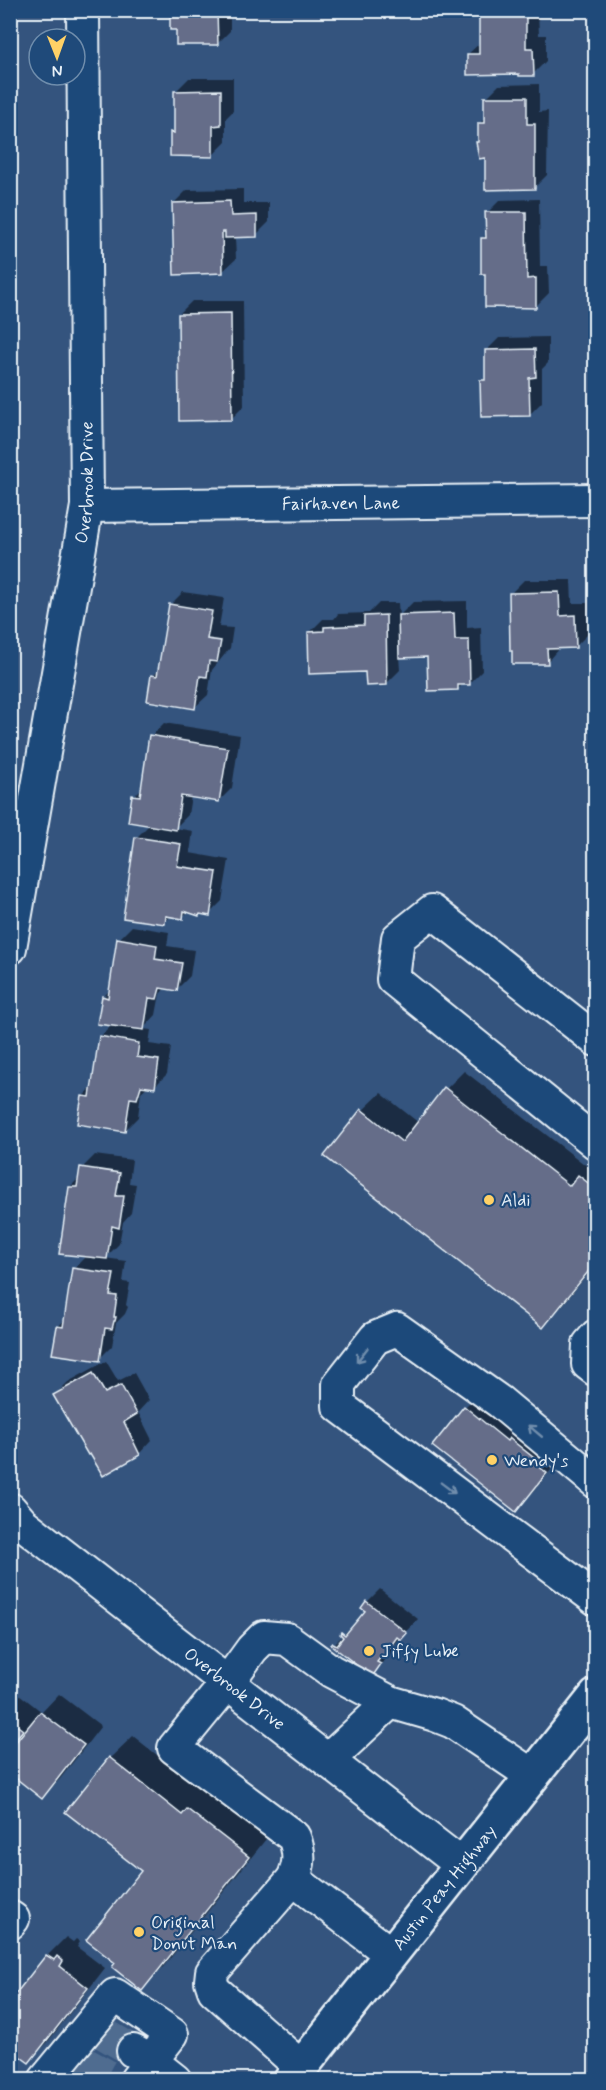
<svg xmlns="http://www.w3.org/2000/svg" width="606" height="2090" font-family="Mynerve,sans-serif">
<rect width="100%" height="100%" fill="#34547e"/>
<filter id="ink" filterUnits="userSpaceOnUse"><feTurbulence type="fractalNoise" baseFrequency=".0167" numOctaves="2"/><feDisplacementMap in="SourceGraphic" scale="12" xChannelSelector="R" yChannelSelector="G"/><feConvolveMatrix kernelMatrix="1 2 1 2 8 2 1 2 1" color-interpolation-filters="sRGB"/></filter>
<g filter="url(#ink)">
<g fill="#0007">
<polygon points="172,10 230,10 230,31 217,44 178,28"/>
<polygon points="484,10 538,10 539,35 546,35 546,61 533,74 468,54 481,42 480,17"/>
<polygon points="189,78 233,78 233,111 226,118 226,142 213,155 171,133 176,128 176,91"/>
<polygon points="539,84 539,112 548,111 547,175 534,188 486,157 480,141 480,123 486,117 486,98 499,85"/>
<polygon points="243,189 243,203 269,203 269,222 256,235 235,236 236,259 222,272 174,203 187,190"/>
<polygon points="539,199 540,266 548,266 549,293 536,306 486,272 482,239 487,234 487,213 500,200"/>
<polygon points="192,301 243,301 244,406 231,419 179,314"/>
<polygon points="548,337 548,363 542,369 542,402 529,415 482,381 487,376 486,351 499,338"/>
<polygon points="524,580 571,580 572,603 588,603 588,634 575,647 560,647 547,662 511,593"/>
<polygon points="183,592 224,598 219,627 233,628 230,648 212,670 208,695 194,708 153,676 160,669 170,605"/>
<polygon points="467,601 467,628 481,627 482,671 469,684 463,684 458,689 428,655 399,656 400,670 387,683 310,632 323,619 334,619 338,614 369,613 379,603 398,603 399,616 413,602"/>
<polygon points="164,723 240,735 232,788 219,801 191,796 188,815 175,828 193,831 190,853 229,860 222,901 209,914 189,911 182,917 171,916 164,923 137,837 150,824 134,796 143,787 151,736"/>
<polygon points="132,926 169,932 167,946 194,950 190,976 177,989 166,987 160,994 156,1015 143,1029 151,1030 149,1044 171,1047 167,1074 154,1087 148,1086 141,1092 138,1117 125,1130 83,1096 93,1087 100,1037 113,1024 103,997 111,989 119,939"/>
<polygon points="464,1071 588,1167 596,1160 596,1264 562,1306 543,1325 362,1111 381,1093 419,1123 446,1089"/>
<polygon points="95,1155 132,1160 129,1183 136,1184 131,1213 123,1222 119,1244 105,1258 126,1261 123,1282 130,1283 126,1305 128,1307 125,1314 116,1323 112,1346 99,1359 58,1327 65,1319 74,1268 87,1255 70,1187 80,1177 82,1168"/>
<polygon points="106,1361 118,1381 134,1373 149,1400 138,1412 152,1440 139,1454 55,1395 68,1382"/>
<polygon points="483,1389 564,1454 534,1491 516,1510 465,1407"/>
<polygon points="380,1589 418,1619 390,1648 393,1651 371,1675 333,1645 347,1631 349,1632 367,1610 367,1602"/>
<polygon points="10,1687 42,1712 59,1694 101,1726 60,1779 42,1797 14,1775 10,1778"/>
<polygon points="133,1736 205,1793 211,1787 270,1834 164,1966 142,1989 143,1871 110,1758"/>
<polygon points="66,1937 73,1942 76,1939 80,1942 77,1947 105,1968 47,2043 29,2061 10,2003 47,1956"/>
</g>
<g fill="#656d89" stroke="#e8f1f8" stroke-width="1.5">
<polygon points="170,10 217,10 218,45 176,45 176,30 170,30"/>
<polygon points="482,10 526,10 526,48 533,48 534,76 519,76 519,74 467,75 467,54 479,54 479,16 482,16"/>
<polygon points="221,90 221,125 213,126 213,157 170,156 170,132 174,133 174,91"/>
<polygon points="484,97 527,97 527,124 535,124 535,189 485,190 485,158 479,159 476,142 478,142 478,123 484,123"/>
<polygon points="230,201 231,216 257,215 257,237 225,238 225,232 222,232 223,273 174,275 172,203"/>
<polygon points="485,212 526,212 527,279 536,278 536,308 485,307 485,274 481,274 481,238 486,238"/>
<polygon points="231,313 232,420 179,421 178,314"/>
<polygon points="535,349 536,377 529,378 530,416 481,417 480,380 485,380 485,350"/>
<polygon points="559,592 560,616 575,615 576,648 547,649 548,664 512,664 512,651 510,651 509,593"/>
<polygon points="169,604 212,611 207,639 221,641 217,662 209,661 207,677 200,676 195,709 147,701 151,675 157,676"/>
<polygon points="454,613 455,640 469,640 470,685 458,685 458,690 428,691 427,657 399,658 398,615"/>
<polygon points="386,615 387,685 366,686 365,672 309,674 308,632 324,631 324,627 364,625 364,616"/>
<polygon points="149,735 228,748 219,802 181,796 176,830 128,822 132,795 140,796"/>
<polygon points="135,837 181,844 177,866 217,872 210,916 200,914 199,916 184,911 183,919 166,916 165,924 123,918"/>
<polygon points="117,938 157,945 155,959 182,963 177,991 160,988 157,999 149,998 144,1030 97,1024 102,996 108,998"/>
<polygon points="99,1036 139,1043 137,1057 159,1060 155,1088 141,1086 137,1099 130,1098 125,1132 77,1124 82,1096 90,1097"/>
<polygon points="444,1087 570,1186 578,1175 596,1189 596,1262 543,1328 324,1156 361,1109 402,1142"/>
<polygon points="80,1167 120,1173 116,1196 124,1196 119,1228 112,1226 107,1259 59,1254 69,1187 77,1187"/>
<polygon points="72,1268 114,1274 110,1295 117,1296 114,1317 116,1317 115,1321 114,1321 112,1329 105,1328 100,1361 52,1354 57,1326 63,1327"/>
<polygon points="93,1373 105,1393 121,1385 137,1414 124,1422 140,1455 103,1476 90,1454 88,1455 53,1395"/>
<polygon points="464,1406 507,1441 509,1438 534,1458 532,1461 547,1473 516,1512 432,1446"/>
<polygon points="366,1601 407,1633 401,1640 397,1637 382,1658 381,1657 377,1662 381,1664 372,1677 331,1645 333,1643 337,1645 343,1637 340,1634 341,1632 345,1635 365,1611 361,1608"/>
<polygon points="40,1712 84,1745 42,1799 13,1776 10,1779 10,1749"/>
<polygon points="10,1720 23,1730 10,1746"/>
<polygon points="109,1757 182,1815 187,1809 249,1857 142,1991 112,1967 115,1963 86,1940 141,1871 65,1812"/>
<polygon points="46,1955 54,1960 57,1956 63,1961 60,1966 88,1988 29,2063 10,2049 10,2001"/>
</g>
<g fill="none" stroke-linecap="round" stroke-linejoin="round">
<g stroke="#4f6c90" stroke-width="32" stroke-dasharray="32 16" stroke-linecap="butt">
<polyline points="101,2032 133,2051"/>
<polyline points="79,2060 110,2077"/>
</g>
<g stroke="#e8f1f8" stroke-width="36">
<g id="minor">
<path id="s1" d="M87 506 596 500"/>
<path id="s2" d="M10 948 87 506 83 10"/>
<polyline points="596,1040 432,911 398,938 393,979 596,1143"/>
<polyline points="596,1336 589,1344 588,1364 596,1370"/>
<polyline points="596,1482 500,1402 397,1329 375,1338 339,1384 339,1406 596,1599"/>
<path id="s3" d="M10 1509 22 1523 462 1865"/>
<polyline points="328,1760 390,1702"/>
<polyline points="293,1879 391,1954"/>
<polyline points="10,1917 13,1919 10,1923"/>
<path d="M301 2067 214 1990 211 1981 212 1972 293 1879C300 1864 300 1853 294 1837L174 1748 228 1682 252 1649 264 1637 287 1639 331 1671 390 1702 435 1715 453 1722 533 1776"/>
<polyline points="45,2080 115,1995 172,2034 151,2061 133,2051"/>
<polyline points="136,2080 151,2061 175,2080"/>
</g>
</g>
<g stroke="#e8f1f8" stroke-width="38">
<g id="major">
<path id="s4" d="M291 2080 596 1696"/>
</g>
</g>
<use href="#minor" stroke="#1f4a7a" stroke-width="32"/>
<use href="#major" stroke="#1f4a7a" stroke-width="33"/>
</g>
<defs><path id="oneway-shaft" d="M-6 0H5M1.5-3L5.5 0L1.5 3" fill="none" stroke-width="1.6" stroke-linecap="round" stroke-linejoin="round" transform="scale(1.5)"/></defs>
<g stroke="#6f8dac">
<use href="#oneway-shaft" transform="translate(362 1355) rotate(128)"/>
<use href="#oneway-shaft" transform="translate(535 1431) rotate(-140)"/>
<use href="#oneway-shaft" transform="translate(448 1488) rotate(37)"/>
</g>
</g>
<g fill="#ffd166" stroke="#1f4a7a" stroke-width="2">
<circle cx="489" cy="1200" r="6"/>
<circle cx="492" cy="1460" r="6"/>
<circle cx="369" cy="1651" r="6"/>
<circle cx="139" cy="1932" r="6"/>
</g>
<g text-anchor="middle" stroke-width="4.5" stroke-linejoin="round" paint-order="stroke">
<g font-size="18" fill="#e8f1f8" stroke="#1f4a7a">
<text dy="6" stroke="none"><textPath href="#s2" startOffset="472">Overbrook Drive</textPath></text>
<text dy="6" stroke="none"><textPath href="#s1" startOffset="254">Fairhaven Lane</textPath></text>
<text dy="6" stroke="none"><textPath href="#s3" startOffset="288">Overbrook Drive</textPath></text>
<text dy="6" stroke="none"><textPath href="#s4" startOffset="246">Austin Peay Highway</textPath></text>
</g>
<g font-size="18" fill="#e8f1f8" stroke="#1f4a7a" text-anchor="start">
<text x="501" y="1206">Aldi</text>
<text x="504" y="1466">Wendy's</text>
<text x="381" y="1657">Jiffy Lube</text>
<text x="151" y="1928">Original<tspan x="151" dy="21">Donut Man</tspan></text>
</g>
</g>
<rect width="606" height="2090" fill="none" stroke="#1f4a7a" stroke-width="36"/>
<rect x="18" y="18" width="570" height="2054" fill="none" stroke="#e8f1f8" stroke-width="2" filter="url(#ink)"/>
<g transform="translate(57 57) rotate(179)"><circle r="28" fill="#1f4a7a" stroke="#6f8dac" stroke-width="1.5"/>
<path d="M0-4.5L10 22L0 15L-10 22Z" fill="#ffd166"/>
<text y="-9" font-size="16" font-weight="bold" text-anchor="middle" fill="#e8f1f8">N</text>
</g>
</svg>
